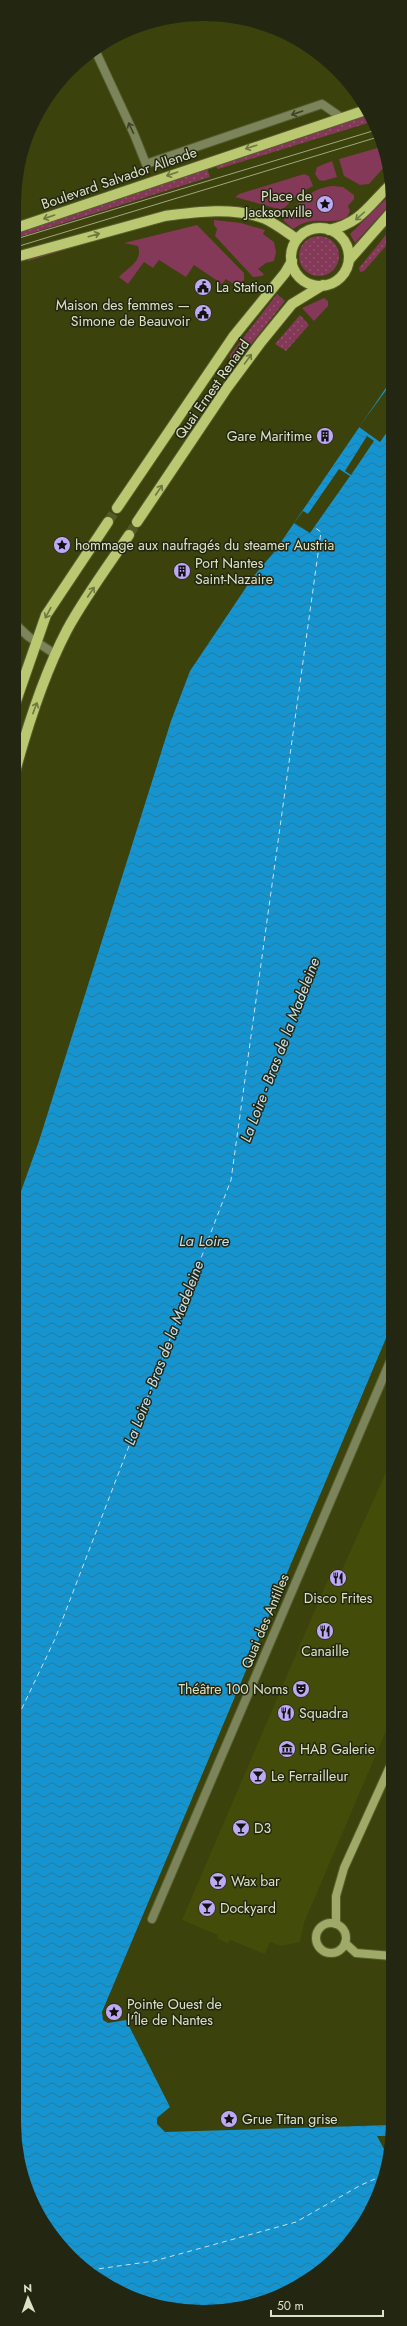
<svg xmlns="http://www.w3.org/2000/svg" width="407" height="2326" font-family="Jost,sans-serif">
<defs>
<pattern id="garden-dots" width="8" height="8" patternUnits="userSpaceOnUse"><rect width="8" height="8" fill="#833957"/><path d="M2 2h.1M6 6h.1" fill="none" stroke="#94556e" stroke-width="1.8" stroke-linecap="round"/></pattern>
<pattern id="water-waves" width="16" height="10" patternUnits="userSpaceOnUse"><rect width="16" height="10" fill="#1694cf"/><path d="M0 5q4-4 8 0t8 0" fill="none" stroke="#237ca3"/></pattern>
</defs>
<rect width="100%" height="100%" fill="#3b420b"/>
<polygon fill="#444c09" points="392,1459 392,1717 304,1923 300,1942 281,1946 270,1942 265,1954 230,1940 228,1944 217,1938 218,1935 182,1920 333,1568 341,1572"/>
<g fill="#833957">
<polygon points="381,147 386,165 369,184 360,185 344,176 339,159"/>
<polygon points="332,161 337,177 323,181 319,180 315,174 317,167"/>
<polygon points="304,174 309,176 313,186 301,192 282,210 235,197 239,194"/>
<path d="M333 186 343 187 354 195V199L348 206 350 211 347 217C330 227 315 213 293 229L283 220C298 204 309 188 333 186Z"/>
<polygon points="393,192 393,201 355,243 350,234"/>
<polygon points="214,220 241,223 265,230 263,234 274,242 276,252 274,261 266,263 258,269 264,274 262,276 253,277 215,236 217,229 214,225"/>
<path d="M197 225 244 273V280L238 287 226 279 222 284 194 265 186 277 159 260 153 268 144 262 128 284 119 277C128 267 143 262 138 246L124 243Z"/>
<polygon points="89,239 91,242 28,261 27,258"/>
<polygon points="324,298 328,301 328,306 314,321 302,308"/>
</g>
<g fill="url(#garden-dots)">
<polygon points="366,115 368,123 218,169 214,165"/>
<polygon points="207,168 210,177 16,238 16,231"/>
<polygon points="393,226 392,239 364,271 360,272 359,268"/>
<circle cx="319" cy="256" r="20"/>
<polygon points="277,294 285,301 238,361 231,362 230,355"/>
<polygon points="300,315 309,325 286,351 275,344"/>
</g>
<polygon fill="url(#water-waves)" points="392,379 392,1324 102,2012 103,2020 108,2023 126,2020 170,2107 157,2118 157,2124 165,2132 391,2125 391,2147 368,2217 328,2265 264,2302 191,2312 131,2297 69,2256 28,2195 14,2122 15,1208 39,1141 171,721 190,671 253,577 275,551"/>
<g fill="#3b420b">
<polygon points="387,389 392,393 392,425 380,442 359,427"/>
<polygon points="367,436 374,441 351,475 345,471"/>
<polygon points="339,469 350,476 310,533 294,523 303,511 308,514"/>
<polygon points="377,2136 391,2136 391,2149 384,2149"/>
</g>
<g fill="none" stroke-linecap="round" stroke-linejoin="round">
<g stroke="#c8e0ef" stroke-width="1" stroke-dasharray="5 4" stroke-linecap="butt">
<polyline points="14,1725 55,1639 231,1180 321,532 314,527"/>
<polyline points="90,2270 154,2261 296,2222 361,2185 382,2176"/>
</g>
<g stroke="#535a27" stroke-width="10" stroke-dasharray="10 5" stroke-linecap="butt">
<polyline points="108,522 117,508"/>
<polyline points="129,535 137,522"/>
</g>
<g stroke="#585f2d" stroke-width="10">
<polyline id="pedestrian" points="152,1919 392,1357"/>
</g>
<g stroke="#585f2d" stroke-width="10">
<g id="minor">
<polyline points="95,50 134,134 146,164 322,104 342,118"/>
<polyline points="15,624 29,637 55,654"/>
</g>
</g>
<g stroke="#585f2d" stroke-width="10">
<g id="secondary">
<circle cx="331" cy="1938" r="15"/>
<polyline points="336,1924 336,1896 344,1868 392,1762"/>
<polyline points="345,1943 356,1953 392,1956"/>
</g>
</g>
<g stroke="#585f2d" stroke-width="12">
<g id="primary">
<polyline points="16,228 366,110"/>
<circle cx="320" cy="257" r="29"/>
<path d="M329 230C361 223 369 205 391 184"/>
<path d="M16 257 165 216C196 212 233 207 263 218 275 223 286 232 297 239"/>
<polyline points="349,260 393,210"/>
<polyline points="117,508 233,337 285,273 292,261"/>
<polyline points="137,522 227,388 261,342 292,304 323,285"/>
<polyline points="15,704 46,615 108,522"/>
<path d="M15 772C28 724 44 674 67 630 85 597 108 566 129 535"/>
</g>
</g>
<use href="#pedestrian" stroke="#7c845b" stroke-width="8"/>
<use href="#minor" stroke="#7c845b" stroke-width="8"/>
<use href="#secondary" stroke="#9faa68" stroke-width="8"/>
<use href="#primary" stroke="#bac871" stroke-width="10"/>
<g stroke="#a0a781" stroke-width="1">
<polyline points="16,239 376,130"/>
<polyline points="16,247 378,137"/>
</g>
</g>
<defs><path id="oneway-shaft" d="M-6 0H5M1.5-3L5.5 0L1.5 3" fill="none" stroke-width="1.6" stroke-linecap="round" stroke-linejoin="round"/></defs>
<g stroke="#3e4327">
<use href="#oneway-shaft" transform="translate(297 113) rotate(161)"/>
<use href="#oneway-shaft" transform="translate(131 128) rotate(-115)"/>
</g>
<g stroke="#6e7841">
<use href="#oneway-shaft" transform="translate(251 147) rotate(162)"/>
<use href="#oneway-shaft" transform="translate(172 174) rotate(161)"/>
<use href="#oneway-shaft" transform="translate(360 216) rotate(138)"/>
<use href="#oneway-shaft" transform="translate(49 217) rotate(161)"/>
<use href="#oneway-shaft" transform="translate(94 235) rotate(-16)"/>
<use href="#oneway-shaft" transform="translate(248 359) rotate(-54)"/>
<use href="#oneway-shaft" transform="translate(159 490) rotate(-56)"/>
<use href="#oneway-shaft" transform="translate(91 592) rotate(-56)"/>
<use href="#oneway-shaft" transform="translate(48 613) rotate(118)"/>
<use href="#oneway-shaft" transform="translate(35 708) rotate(-69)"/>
</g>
<defs>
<g id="sight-disc" transform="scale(0.9)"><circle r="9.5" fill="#bea9f4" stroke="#232711"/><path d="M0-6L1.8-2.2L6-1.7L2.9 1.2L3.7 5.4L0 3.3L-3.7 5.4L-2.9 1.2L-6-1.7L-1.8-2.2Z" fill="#111"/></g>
<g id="civic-disc" transform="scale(0.9)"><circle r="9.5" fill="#bea9f4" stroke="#232711"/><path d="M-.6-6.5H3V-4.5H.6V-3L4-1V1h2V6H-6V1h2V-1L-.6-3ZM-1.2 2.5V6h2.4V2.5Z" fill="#111"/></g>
<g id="building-disc" transform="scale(0.9)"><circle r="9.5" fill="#bea9f4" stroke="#232711"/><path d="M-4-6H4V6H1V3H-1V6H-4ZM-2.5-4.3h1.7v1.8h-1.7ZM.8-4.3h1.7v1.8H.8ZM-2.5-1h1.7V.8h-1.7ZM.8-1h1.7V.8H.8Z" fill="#111"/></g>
<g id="restaurant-disc" transform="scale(0.9)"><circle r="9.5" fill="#bea9f4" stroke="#232711"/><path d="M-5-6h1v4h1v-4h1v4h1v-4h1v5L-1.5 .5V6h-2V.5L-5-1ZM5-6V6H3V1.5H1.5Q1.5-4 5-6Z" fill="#111"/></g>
<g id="theatre-disc" transform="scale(0.9)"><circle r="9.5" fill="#bea9f4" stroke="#232711"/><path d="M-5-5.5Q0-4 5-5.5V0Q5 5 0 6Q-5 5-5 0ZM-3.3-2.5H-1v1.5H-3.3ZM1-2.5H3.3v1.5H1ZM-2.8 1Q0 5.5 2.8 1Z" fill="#111"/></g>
<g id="museum-disc" transform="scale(0.9)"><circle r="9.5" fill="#bea9f4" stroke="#232711"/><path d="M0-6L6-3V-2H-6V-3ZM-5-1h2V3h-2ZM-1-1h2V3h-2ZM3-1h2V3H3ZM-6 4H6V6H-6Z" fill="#111"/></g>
<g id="bar-disc" transform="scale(0.9)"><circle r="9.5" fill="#bea9f4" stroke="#232711"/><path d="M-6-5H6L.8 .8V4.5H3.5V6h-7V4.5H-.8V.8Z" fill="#111"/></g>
</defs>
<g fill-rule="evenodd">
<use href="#sight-disc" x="325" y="204"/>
<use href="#civic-disc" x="203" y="287"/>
<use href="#civic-disc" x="203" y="313"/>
<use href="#building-disc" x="325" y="436"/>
<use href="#sight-disc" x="62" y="545"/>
<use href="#building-disc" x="182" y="571"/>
<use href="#restaurant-disc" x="338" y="1578"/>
<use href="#restaurant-disc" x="325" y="1631"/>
<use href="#theatre-disc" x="301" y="1689"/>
<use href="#restaurant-disc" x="286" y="1713"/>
<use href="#museum-disc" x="287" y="1749"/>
<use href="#bar-disc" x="258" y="1776"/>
<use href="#bar-disc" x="241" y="1828"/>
<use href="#bar-disc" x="218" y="1881"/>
<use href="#bar-disc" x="207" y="1908"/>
<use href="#sight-disc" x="114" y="2012"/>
<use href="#sight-disc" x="229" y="2119"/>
</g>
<g text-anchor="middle" stroke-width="3" stroke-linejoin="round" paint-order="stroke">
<g font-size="14" fill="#dce2c6" stroke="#232711">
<text transform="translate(119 178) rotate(-19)" y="5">Boulevard Salvador Allende</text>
<text transform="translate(212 389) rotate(-55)" y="5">Quai Ernest Renaud</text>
<text transform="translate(265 1621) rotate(-67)" y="5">Quai des Antilles</text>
</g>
<g font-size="14" fill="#dce2c6" stroke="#232711" text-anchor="start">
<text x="312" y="201" text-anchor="end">Place de<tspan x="312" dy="16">Jacksonville</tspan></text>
<text x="216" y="292">La Station</text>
<text x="190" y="310" text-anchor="end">Maison des femmes —<tspan x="190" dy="16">Simone de Beauvoir</tspan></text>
<text x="312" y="441" text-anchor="end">Gare Maritime</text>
<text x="75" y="550">hommage aux naufragés du steamer Austria</text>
<text x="195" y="568">Port Nantes<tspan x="195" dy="16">Saint-Nazaire</tspan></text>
<text x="338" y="1603" text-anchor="middle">Disco Frites</text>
<text x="325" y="1656" text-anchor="middle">Canaille</text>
<text x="288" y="1694" text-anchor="end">Théâtre 100 Noms</text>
<text x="299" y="1718">Squadra</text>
<text x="300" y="1754">HAB Galerie</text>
<text x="271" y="1781">Le Ferrailleur</text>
<text x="254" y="1833">D3</text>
<text x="231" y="1886">Wax bar</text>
<text x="220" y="1913">Dockyard</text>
<text x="127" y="2009">Pointe Ouest de<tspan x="127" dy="16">l'Île de Nantes</tspan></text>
<text x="242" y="2124">Grue Titan grise</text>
</g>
<g font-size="15" font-style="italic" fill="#c8e0ef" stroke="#232711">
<text transform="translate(280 1050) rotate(-69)" y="5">La Loire - Bras de la Madeleine</text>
<text x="204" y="1246">La Loire</text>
<text transform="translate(164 1353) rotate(-69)" y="5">La Loire - Bras de la Madeleine</text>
</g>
</g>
<path d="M0 0H407V2326H0ZM203 21H204A182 182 0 0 1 386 203V2123A182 182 0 0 1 204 2305H203A182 182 0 0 1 21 2123V203A182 182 0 0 1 203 21Z" fill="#232711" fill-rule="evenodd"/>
<g transform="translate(28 2298) rotate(358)" stroke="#232711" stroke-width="3" paint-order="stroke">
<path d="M0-3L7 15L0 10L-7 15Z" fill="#dce2c6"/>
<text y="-6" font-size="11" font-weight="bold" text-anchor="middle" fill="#dce2c6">N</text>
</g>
<path d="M271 2310v6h112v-6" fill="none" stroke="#dce2c6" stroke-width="2"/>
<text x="277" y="2310" font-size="12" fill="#dce2c6" stroke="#232711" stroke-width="3" paint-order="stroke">50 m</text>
</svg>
